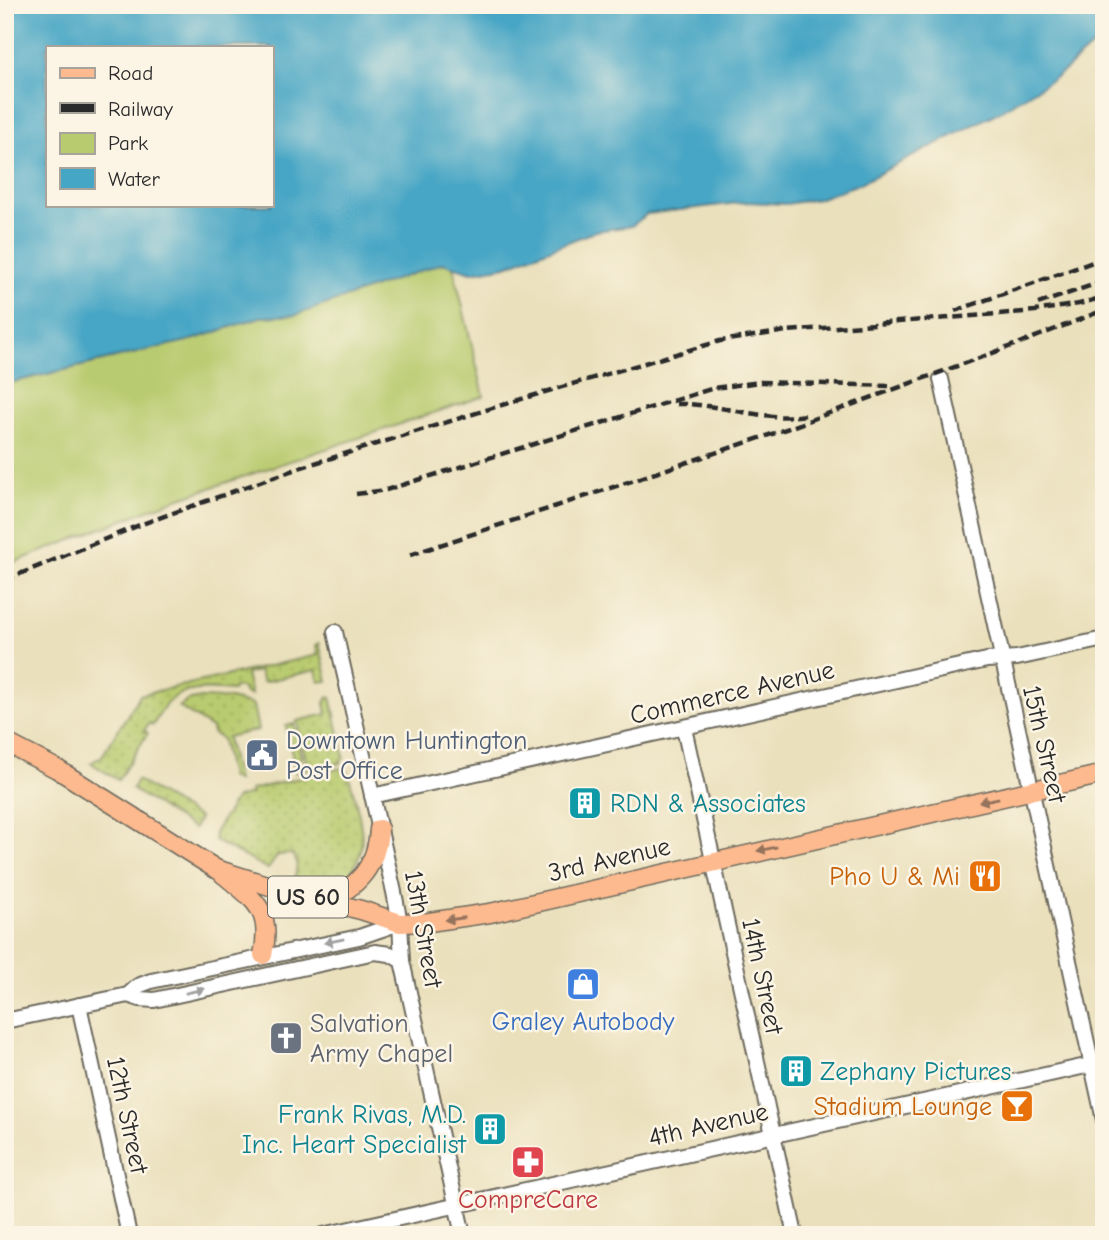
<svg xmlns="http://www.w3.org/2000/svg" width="1109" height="1240" font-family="'Comic Neue',sans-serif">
<defs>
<pattern id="grass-dots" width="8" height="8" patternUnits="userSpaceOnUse" patternTransform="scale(1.75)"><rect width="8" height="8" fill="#b9cb6f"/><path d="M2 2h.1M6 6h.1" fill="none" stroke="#9fae60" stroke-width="1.8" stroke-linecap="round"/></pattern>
</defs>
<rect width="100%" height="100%" fill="#fcf5e5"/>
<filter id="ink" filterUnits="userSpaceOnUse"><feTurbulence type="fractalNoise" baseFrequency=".0143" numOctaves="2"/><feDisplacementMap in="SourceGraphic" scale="14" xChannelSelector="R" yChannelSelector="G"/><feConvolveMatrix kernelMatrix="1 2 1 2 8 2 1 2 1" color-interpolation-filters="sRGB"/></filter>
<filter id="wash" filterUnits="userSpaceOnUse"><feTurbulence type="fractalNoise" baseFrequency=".00686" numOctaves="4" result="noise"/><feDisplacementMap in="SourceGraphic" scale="28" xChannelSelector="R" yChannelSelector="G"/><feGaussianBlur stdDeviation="1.57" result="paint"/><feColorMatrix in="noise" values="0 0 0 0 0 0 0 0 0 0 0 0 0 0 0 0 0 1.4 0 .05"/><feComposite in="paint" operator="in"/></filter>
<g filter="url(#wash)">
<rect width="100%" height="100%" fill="#eae0bc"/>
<g fill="url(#grass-dots)" stroke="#727b4d" stroke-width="2">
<path d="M319 643 328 681 319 682 316 670 263 682 259 671 246 674 251 695 244 693V689L235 687 233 691C214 689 184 686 168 702 162 708 158 718 153 725L149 723 144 731 148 733 118 780 91 763 102 756 140 695 318 655 316 645Z"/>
<polygon points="328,697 331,697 344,757 340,763 308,770 297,721 327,714 325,703"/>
<polygon points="201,698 230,699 253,705 258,730 227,737 237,781 230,777 222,739 212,732 213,729 179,707 187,701"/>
<polygon points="294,724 304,771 296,773 286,726"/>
<path d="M341 768 348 772C355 803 376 851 346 876 341 880 334 885 327 886 317 888 304 882 295 879L297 862 292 854 278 855 268 869 215 841 214 833 236 798 251 794 250 790Z"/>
<polygon points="137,780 199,818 194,829 132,789"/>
</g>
<polygon fill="#b9cb6f" stroke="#727b4d" stroke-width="2" points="442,263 453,266 484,396 171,501 5,566 5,384 195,339 260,317 296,315"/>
<path fill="#46a6c5" stroke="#386878" stroke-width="2" fill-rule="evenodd" d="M5 5H1104V28L1098 30 1099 40 1058 76 995 114 861 183 818 199 786 204 746 202 647 214 632 226 596 231 506 266 472 272 442 263 296 315 260 317 195 339 5 384ZM47 47H271V205H47Z"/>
</g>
<g filter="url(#ink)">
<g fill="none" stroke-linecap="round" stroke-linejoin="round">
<g stroke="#6e6a5e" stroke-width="18">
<g id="minor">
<polyline points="941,379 1104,1120"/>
<polyline points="335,632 394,892 400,923 402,961 463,1235"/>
<polyline points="684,728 795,1235"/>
<polyline points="372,796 987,660 1017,658 1104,639"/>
<polyline points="128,995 140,999 154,1000 375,952 390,954 402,961"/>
<polyline points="79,1005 129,1235"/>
<polyline points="5,1021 128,995 138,986 151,981 359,937 400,923"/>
<polyline points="323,1235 1104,1062"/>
</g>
</g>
<g stroke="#6e6a5e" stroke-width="21">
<g id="major">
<polyline points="5,742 57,769 216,869 295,894 361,910 400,923 429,922 490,913 1104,774"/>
<path d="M222 873C254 900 273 909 263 955"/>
<path d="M322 902C357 889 377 867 379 829"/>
</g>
</g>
<use href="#minor" stroke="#fff" stroke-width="14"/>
<use href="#major" stroke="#fcba8e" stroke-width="18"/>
<g stroke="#2b2b2b" stroke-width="4.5" stroke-dasharray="10 5" stroke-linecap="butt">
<polyline points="1038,304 1104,281"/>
<polyline points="955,311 1104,258"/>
<path d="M676 404C721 403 762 422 807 415"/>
<polyline points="356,494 386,490 714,388 760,382 889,386"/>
<polyline points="410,555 775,433 1028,340 1104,310"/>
<polyline points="5,580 142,524 299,468 528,397 720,341 787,331 1035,311 1079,304 1104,297"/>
</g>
</g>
<defs><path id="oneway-solid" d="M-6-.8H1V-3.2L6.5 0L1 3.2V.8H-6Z" transform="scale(1.75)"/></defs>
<g fill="#94725c">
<use href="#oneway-solid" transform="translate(989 800) rotate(168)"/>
<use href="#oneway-solid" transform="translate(767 849) rotate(168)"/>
<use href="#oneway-solid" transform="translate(455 919) rotate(172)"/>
</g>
<g fill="#a0a0a0">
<use href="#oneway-solid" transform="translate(334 941) rotate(169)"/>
<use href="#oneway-solid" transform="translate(195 991) rotate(-13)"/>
</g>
</g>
<defs>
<g id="civic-square" transform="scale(1.75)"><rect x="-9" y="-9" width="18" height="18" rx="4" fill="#5c6f8a" stroke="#fcf5e5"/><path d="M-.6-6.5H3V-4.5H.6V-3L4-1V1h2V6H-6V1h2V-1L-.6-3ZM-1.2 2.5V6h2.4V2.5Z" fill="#fff"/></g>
<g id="building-square" transform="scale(1.75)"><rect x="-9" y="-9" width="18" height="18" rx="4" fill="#0f9aa8" stroke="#fcf5e5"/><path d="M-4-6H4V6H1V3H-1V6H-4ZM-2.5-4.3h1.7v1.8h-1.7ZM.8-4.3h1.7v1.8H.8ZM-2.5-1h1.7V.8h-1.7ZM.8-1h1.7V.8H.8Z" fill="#fff"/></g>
<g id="restaurant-square" transform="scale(1.75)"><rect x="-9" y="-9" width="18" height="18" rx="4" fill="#e8710a" stroke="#fcf5e5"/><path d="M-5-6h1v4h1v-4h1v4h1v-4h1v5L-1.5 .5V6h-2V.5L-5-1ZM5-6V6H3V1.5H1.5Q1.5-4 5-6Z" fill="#fff"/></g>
<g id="shop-square" transform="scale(1.75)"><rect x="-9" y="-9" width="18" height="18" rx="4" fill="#3f7fe0" stroke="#fcf5e5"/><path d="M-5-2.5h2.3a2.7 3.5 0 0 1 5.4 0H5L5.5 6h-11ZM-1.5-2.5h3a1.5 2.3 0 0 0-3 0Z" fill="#fff"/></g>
<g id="church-square" transform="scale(1.75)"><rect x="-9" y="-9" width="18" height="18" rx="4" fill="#6b7280" stroke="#fcf5e5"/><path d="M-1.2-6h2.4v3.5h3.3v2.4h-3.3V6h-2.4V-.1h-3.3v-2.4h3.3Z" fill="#fff"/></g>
<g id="bar-square" transform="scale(1.75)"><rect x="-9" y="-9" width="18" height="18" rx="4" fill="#e8710a" stroke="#fcf5e5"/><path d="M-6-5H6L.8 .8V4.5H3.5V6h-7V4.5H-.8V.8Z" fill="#fff"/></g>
<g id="pharmacy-square" transform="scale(1.75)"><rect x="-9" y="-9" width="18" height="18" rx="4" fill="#e0444e" stroke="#fcf5e5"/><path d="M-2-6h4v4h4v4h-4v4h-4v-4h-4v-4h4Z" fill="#fff"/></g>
</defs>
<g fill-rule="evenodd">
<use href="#civic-square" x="262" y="755"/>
<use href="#building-square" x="585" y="803"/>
<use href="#restaurant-square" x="985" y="876"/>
<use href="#shop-square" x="583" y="984"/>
<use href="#church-square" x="286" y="1038"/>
<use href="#building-square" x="796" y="1071"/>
<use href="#bar-square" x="1017" y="1106"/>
<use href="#building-square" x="490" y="1129"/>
<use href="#pharmacy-square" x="528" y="1162"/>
</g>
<g text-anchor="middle" stroke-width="5" stroke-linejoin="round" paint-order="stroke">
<rect fill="#fcf5e5" stroke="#6a6863" stroke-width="2" x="268" y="876.5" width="80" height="41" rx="5"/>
<g font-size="24" font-weight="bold" fill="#2b2b2b">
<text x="308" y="905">US 60</text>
</g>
<g font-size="26" fill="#2b2b2b" stroke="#fcf5e5">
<text transform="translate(732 692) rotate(-13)" y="9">Commerce Avenue</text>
<text transform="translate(1045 744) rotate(77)" y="9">15th Street</text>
<text transform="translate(609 859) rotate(-13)" y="9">3rd Avenue</text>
<text transform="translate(424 929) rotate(80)" y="9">13th Street</text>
<text transform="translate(763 976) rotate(78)" y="9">14th Street</text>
<text transform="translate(128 1115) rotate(78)" y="9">12th Street</text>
<text transform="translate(708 1124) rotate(-13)" y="9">4th Avenue</text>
</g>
<g font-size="26" fill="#4e5e75" stroke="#fcf5e5" text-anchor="start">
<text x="286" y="749">Downtown Huntington<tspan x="286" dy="30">Post Office</tspan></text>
</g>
<g font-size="26" fill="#0d838f" stroke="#fcf5e5" text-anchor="start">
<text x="610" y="812">RDN &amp; Associates</text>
<text x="820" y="1080">Zephany Pictures</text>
<text x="466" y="1123" text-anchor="end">Frank Rivas, M.D.<tspan x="466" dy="30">Inc. Heart Specialist</tspan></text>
</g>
<g font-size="26" fill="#c56008" stroke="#fcf5e5" text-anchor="end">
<text x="960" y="885">Pho U &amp; Mi</text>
<text x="992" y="1115">Stadium Lounge</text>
</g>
<g font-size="26" fill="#366cbe" stroke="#fcf5e5">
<text x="583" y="1030">Graley Autobody</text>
</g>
<g font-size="26" fill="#5b616d" stroke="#fcf5e5" text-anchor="start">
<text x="310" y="1032">Salvation<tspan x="310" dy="30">Army Chapel</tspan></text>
</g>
<g font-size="26" fill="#be3a42" stroke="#fcf5e5">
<text x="528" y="1208">CompreCare</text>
</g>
</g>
<rect width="1109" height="1240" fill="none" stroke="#fcf5e5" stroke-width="28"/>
<rect x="46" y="46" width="228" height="161" fill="#fcf5e5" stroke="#a8a49b" stroke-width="2"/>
<rect x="60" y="68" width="35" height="10" fill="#fcba8e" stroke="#a8a49b" stroke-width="2"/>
<text x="108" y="80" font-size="21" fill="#2b2b2b">Road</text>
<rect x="60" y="103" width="35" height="10" fill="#2b2b2b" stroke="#a8a49b" stroke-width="2"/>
<text x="108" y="116" font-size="21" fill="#2b2b2b">Railway</text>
<rect x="60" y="133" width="35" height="21" fill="#b9cb6f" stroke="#a8a49b" stroke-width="2"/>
<text x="108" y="150" font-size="21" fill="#2b2b2b">Park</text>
<rect x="60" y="168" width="35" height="21" fill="#46a6c5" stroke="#a8a49b" stroke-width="2"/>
<text x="108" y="186" font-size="21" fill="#2b2b2b">Water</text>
</svg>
